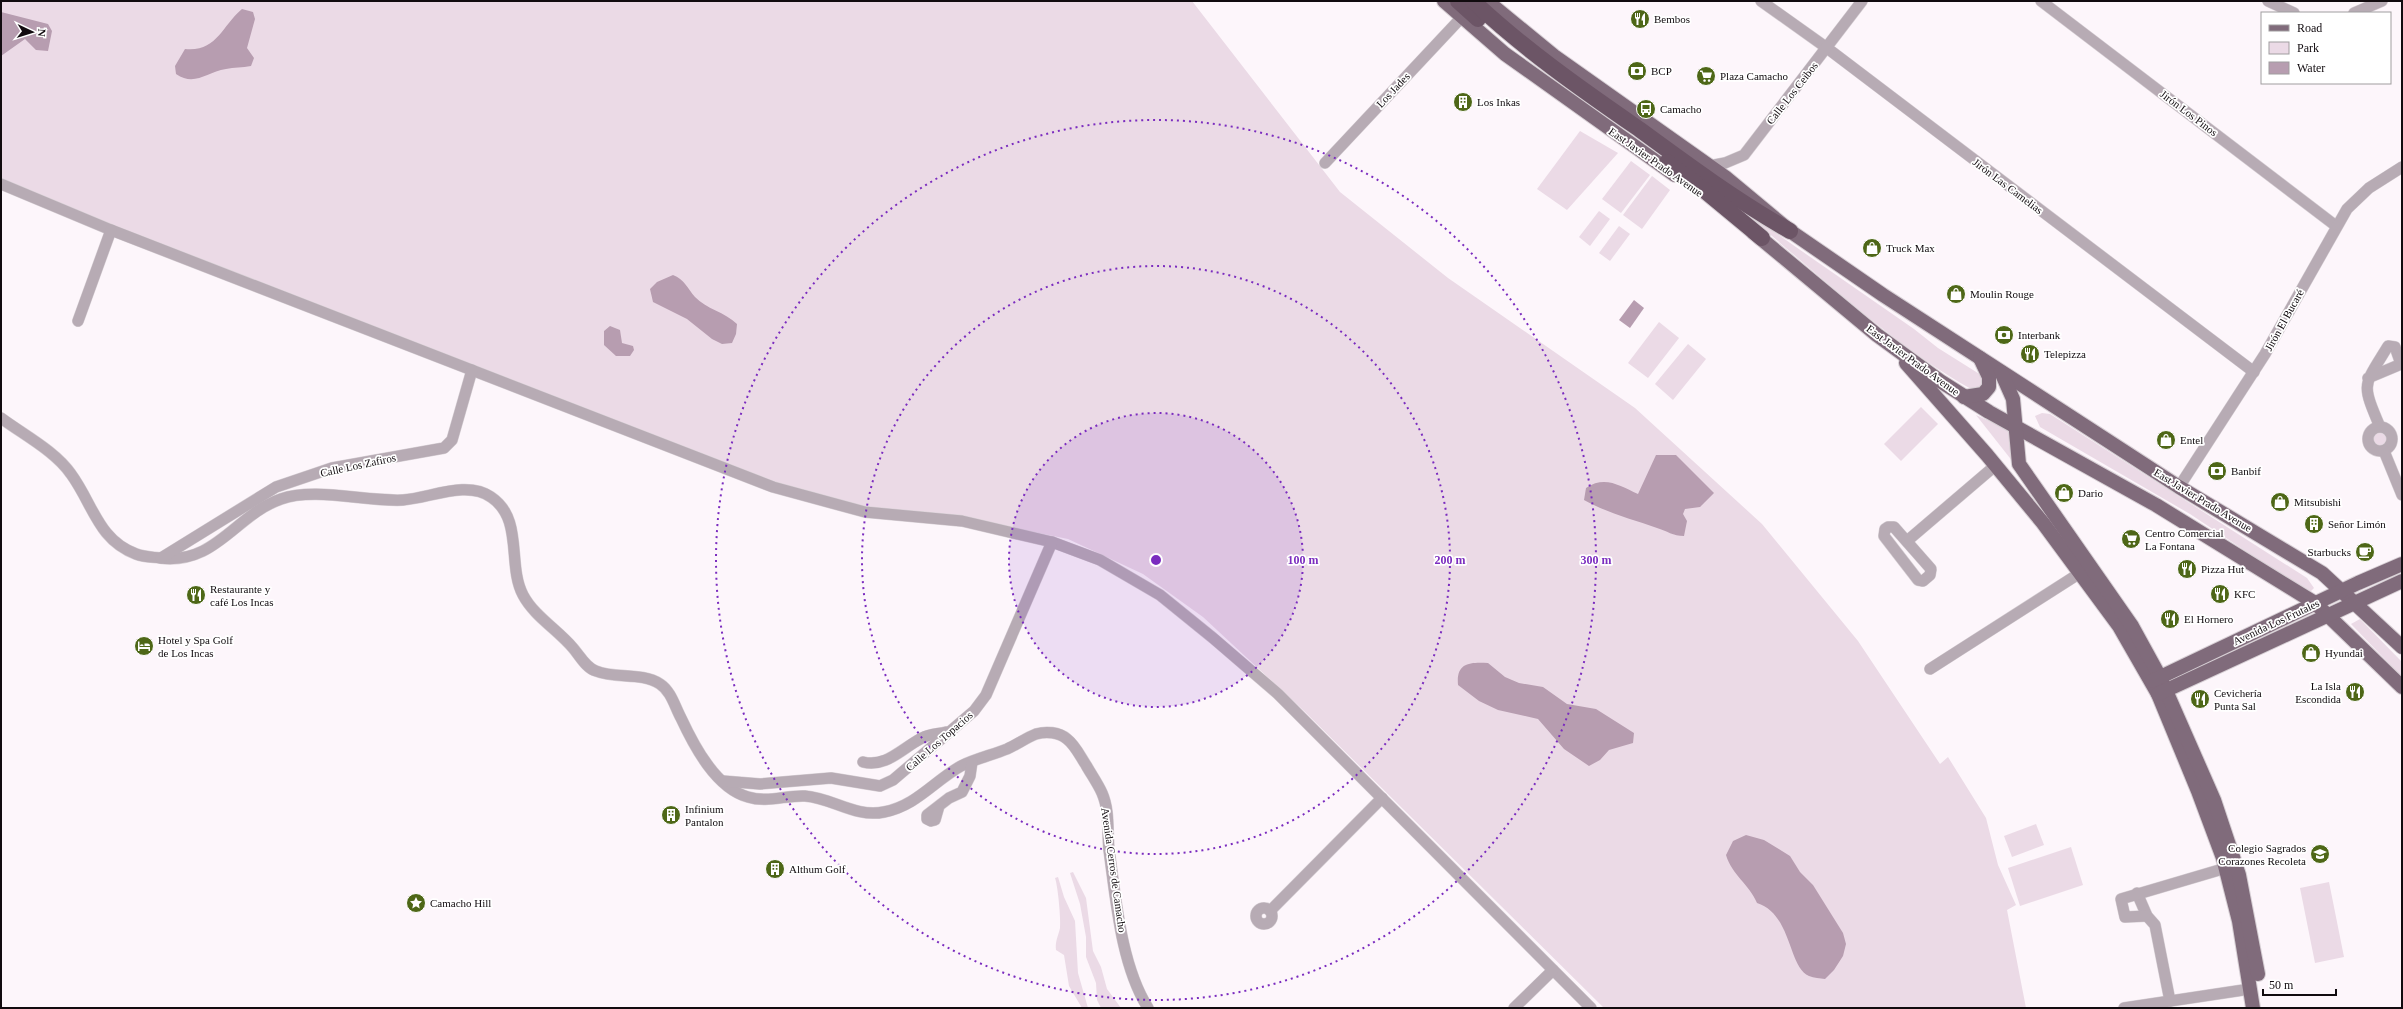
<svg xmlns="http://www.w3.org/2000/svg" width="2403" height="1009" font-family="'Times New Roman',serif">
<rect width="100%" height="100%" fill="#fdf6fb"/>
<g fill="#ebdae6">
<polygon points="1,1 1192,1 1340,192 1448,278 1635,408 1762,524 1858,641 1940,764 1948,757 1986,818 1998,865 2016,905 2007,910 2026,1008 1604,1008 1304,711 1203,617 1143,574 1068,539 965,518 886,511 805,494 1,183"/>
<polygon points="1580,131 1618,153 1567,210 1537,189"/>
<polygon points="1631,161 1650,175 1621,213 1602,199"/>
<polygon points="1652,176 1670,190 1642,229 1623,215"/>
<polygon points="1599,211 1610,219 1590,246 1579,237"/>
<path d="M1744 211 1914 329 1938 348 1981 375 1986 386 1973 390C1890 344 1817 272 1743 212Z"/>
<polygon points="1619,226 1630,234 1610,261 1599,253"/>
<polygon points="1659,322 1679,338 1648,378 1628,363"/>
<polygon points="1688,344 1706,359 1673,400 1655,384"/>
<polygon points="1921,407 1938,424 1901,461 1884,444"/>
<polygon points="2042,413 2050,414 2307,578 2314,588 2311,591 2304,590 2190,514 2040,427 2035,416"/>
<polygon points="1976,415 2013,432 2017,467"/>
<circle cx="2380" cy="439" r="9"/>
<polygon points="2360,619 2402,662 2402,677 2351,624"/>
<polygon points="2036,824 2044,845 2012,857 2004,836"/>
<polygon points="2071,847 2083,885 2020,906 2008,868"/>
<polygon points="1073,872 1086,898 1093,951 1101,967 1107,989 1121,1008 1101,1008 1097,1000 1096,983 1086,957 1086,937 1080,904 1070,873"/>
<path d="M1058 877 1064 897 1075 921 1078 973 1088 1008H1082L1069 986 1064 955 1056 950C1055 941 1058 937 1060 928 1061 920 1058 886 1055 878Z"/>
<polygon points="2329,882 2344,957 2315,963 2300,888"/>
</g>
<g fill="#b79db0">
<path d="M242 9 253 12 255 19 247 48 254 58 251 66C242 68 234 67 226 69 206 72 195 87 176 74L175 66 185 49C217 52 221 27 242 9Z"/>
<polygon points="1,12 48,24 52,31 48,51 36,50 25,39 1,56"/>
<path d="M673 275C684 279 688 289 695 297 706 309 725 312 737 324L736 334 732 343 722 344 712 339 687 319 653 302 650 289 657 282Z"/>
<polygon points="1634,300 1644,308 1630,328 1619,320"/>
<polygon points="610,326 620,330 622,343 633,346 634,350 630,356 616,356 604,345 604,331"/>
<path d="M1656 455H1676L1714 493 1700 507 1685 509 1683 514 1687 521 1684 536C1673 536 1667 531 1657 528 1632 519 1607 513 1584 500L1586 488C1605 475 1620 486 1638 494Z"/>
<path d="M1488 663 1505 677 1519 683 1543 687 1567 704 1596 709 1634 733 1633 743 1609 750 1600 760 1589 766 1564 749 1538 719 1498 710 1479 701 1458 685C1456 663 1469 662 1488 663Z"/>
<path d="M1746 835 1764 840 1790 856 1800 872 1813 885 1843 933 1846 944 1843 956 1834 970 1825 979C1820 978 1814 978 1809 976 1788 967 1792 914 1757 903 1749 884 1732 875 1726 855L1733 841Z"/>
</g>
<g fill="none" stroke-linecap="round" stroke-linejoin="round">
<g stroke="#d7d0d5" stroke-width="12">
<g id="minor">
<polyline points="1761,1 1827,48 2254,372"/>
<polyline points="2041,1 2336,226"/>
<polyline points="2268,1 2294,13"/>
<polyline points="2354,13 2382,1"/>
<polyline points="1325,163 1461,18"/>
<polyline points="1709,166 1725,163 1744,155 1862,1"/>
<polyline points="1,184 111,230 773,487 865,512 962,521 1052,542 1100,560 1160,595 1213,638 1278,694 1591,1008"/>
<polyline points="78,321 111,230"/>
<path d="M2368 378 2401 364 2395 347 2388 346C2363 387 2361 382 2380 427"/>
<path d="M1 418C24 435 55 451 71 474 93 504 98 540 136 554 144 557 152 557 160 558 216 565 235 515 281 499 315 487 366 502 403 500 430 498 467 480 491 497 524 519 507 565 523 595 534 616 558 630 573 648 580 656 586 668 596 671 615 679 642 672 660 684 671 691 675 707 681 718 694 746 716 788 748 797 767 803 786 795 805 796 833 798 855 818 884 812 916 806 934 781 961 766 975 759 992 755 1007 749 1016 745 1026 738 1036 734 1046 731 1059 732 1067 739 1075 745 1080 756 1086 765 1091 774 1098 784 1102 793 1110 811 1107 832 1109 850 1116 900 1121 965 1148 1008"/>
<circle cx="2380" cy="439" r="12"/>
<polyline points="2384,451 2402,495"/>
<polyline points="2179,487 2265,354 2347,209 2369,188 2402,167"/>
<polygon points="1888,527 1894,527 1931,569 1930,575 1923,581 1918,580 1884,536 1885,529"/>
<polyline points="1907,541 1996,465"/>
<polyline points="161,558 276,487 332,468 444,448 452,440 472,370"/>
<polyline points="1930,669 2080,573"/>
<path d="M863 762C886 768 902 748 922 738 929 734 938 734 946 732"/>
<polyline points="723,781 760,784 831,778 880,786 893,780 974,711 986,695 1052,542"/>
<polyline points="939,806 935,820 931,821 927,819 927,815 949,798 962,792 970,776 972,762"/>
<polyline points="2137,893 2147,916 2155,925 2170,1001"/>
<circle cx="1264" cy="916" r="8"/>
<polyline points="1270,911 1382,798"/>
<polyline points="2147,916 2125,917 2121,899 2226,868"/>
<polyline points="1514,1008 1553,970"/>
<polyline points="2124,1008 2250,989"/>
</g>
</g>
<g stroke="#d7d0d5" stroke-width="16">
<g id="major">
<polyline points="1444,1 1505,54 1675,175"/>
<polyline points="1487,1 1554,56 1725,177 1790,231 1883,295 2179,487 2322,573 2402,647"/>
<polyline points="1753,232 1877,335 1940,381 1989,412 2156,505 2315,603 2402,687"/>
<polyline points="1906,363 1987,455 2043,523 2119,626 2158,694 2198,791 2223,858 2239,921 2253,1008"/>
<polyline points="2001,372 2013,399 2019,464 2132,626 2160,677 2214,800 2239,875 2258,974"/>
<polyline points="1964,397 1983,394 1989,387 1989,377 1980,358"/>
<polyline points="2152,681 2358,583 2402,564"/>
<polyline points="2158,694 2402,581"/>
</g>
</g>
<g stroke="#d7d0d5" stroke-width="18">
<g id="highway">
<polyline points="1458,1 1478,19"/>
<path d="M1473 1C1524 49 1581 89 1639 129 1688 165 1737 201 1790 231"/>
<polyline points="1667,162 1704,190 1762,238"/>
</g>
</g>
<use href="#minor" stroke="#b7abb4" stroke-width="11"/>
<use href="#major" stroke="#806b7b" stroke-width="14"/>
<use href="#highway" stroke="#6c5566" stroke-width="16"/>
</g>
<circle cx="1156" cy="560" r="147" fill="#7b2cbf" fill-opacity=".12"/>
<g fill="none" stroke="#7b2cbf" stroke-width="2" stroke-dasharray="2 4">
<circle cx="1156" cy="560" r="147"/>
<circle cx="1156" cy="560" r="294"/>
<circle cx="1156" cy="560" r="440"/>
</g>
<defs>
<g id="restaurant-disc" transform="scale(1)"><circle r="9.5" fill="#4e6717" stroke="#fff"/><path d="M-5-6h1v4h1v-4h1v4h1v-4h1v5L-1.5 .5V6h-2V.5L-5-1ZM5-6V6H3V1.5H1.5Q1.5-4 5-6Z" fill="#fff"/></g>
<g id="bank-disc" transform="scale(1)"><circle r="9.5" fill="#4e6717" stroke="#fff"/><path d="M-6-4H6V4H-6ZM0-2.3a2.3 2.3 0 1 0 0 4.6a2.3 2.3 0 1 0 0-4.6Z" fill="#fff"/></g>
<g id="supermarket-disc" transform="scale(1)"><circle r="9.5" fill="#4e6717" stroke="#fff"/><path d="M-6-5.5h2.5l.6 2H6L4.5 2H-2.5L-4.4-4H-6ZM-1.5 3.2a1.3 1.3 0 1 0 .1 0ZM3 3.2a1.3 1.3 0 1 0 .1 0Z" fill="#fff"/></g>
<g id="building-disc" transform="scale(1)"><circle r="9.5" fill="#4e6717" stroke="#fff"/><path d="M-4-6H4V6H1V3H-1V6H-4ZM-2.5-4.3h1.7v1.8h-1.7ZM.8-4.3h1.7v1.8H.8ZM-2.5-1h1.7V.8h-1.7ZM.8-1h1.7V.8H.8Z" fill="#fff"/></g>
<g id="bus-disc" transform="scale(1)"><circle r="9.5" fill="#4e6717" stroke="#fff"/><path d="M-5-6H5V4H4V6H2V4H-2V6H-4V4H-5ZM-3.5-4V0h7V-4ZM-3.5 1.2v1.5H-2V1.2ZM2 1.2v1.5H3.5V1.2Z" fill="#fff"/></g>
<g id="shop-disc" transform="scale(1)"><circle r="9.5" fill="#4e6717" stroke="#fff"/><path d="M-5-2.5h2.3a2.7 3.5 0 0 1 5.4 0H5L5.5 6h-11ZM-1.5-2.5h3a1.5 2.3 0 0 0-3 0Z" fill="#fff"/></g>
<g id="cafe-disc" transform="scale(1)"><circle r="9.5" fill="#4e6717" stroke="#fff"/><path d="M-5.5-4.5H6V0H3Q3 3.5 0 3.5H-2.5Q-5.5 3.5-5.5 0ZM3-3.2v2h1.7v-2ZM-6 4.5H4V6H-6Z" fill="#fff"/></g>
<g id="hotel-disc" transform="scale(1)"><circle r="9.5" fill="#4e6717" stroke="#fff"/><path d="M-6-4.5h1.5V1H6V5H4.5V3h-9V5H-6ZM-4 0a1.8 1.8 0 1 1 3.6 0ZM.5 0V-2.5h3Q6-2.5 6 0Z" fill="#fff"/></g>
<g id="school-disc" transform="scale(1)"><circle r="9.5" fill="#4e6717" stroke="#fff"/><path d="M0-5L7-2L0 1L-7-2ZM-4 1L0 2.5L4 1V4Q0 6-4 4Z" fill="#fff"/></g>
<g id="sight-disc" transform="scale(1)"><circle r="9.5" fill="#4e6717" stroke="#fff"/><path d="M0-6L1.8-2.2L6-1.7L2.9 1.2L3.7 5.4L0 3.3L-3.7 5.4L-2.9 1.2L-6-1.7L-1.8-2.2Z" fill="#fff"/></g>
</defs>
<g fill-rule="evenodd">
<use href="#restaurant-disc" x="1640" y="19"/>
<use href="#bank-disc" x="1637" y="71"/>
<use href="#supermarket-disc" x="1706" y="76"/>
<use href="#building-disc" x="1463" y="102"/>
<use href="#bus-disc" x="1646" y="109"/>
<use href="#shop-disc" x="1872" y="248"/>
<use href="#shop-disc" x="1956" y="294"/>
<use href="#bank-disc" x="2004" y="335"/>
<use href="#restaurant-disc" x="2030" y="354"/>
<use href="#shop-disc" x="2166" y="440"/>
<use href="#bank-disc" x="2217" y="471"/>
<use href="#shop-disc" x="2064" y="493"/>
<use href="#shop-disc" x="2280" y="502"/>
<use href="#building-disc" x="2314" y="524"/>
<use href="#supermarket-disc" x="2131" y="539"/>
<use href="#cafe-disc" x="2365" y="552"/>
<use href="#restaurant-disc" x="2187" y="569"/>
<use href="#restaurant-disc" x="2220" y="594"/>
<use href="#restaurant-disc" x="196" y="595"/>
<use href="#restaurant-disc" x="2170" y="619"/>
<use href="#hotel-disc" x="144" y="646"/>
<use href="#shop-disc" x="2311" y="653"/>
<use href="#restaurant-disc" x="2355" y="692"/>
<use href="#restaurant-disc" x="2200" y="699"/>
<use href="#building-disc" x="671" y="815"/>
<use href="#school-disc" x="2320" y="854"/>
<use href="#building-disc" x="775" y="869"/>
<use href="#sight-disc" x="416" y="903"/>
</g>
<g text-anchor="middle" stroke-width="3.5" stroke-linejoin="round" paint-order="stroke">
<g font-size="11" fill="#110b0f" stroke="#fff" text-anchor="start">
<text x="1654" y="23">Bembos</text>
<text x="1651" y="75">BCP</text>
<text x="1720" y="80">Plaza Camacho</text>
<text x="1477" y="106">Los Inkas</text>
<text x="1660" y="113">Camacho</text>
<text x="1886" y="252">Truck Max</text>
<text x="1970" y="298">Moulin Rouge</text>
<text x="2018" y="339">Interbank</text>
<text x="2044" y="358">Telepizza</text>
<text x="2180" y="444">Entel</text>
<text x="2231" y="475">Banbif</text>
<text x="2078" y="497">Dario</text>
<text x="2294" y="506">Mitsubishi</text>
<text x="2328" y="528">Señor Limón</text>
<text x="2145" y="537">Centro Comercial<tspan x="2145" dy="13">La Fontana</tspan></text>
<text x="2351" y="556" text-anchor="end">Starbucks</text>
<text x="2201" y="573">Pizza Hut</text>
<text x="210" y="593">Restaurante y<tspan x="210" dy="13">café Los Incas</tspan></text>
<text x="2234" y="598">KFC</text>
<text x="2184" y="623">El Hornero</text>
<text x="158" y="644">Hotel y Spa Golf<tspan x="158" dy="13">de Los Incas</tspan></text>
<text x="2325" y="657">Hyundai</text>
<text x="2341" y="690" text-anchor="end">La Isla<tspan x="2341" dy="13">Escondida</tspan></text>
<text x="2214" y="697">Cevichería<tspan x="2214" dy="13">Punta Sal</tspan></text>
<text x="685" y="813">Infinium<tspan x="685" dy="13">Pantalon</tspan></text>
<text x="2306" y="852" text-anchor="end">Colegio Sagrados<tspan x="2306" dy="13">Corazones Recoleta</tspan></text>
<text x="789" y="873">Althum Golf</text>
<text x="430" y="907">Camacho Hill</text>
</g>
<g font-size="11" fill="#110b0f" stroke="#fff">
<text transform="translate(1393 90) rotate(-47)" y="4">Los Jades</text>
<text transform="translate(1792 93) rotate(-52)" y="4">Calle Los Ceibos</text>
<text transform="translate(2189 113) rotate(37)" y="4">Jirón Los Pinos</text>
<text transform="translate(1656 162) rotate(35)" y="4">East Javier Prado Avenue</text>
<text transform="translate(2008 186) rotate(37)" y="4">Jirón Las Camelias</text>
<text transform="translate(2284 320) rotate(-61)" y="4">Jirón El Bucaré</text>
<text transform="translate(1913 360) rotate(36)" y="4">East Javier Prado Avenue</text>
<text transform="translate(358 465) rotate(-12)" y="4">Calle Los Zafiros</text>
<text transform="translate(2203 500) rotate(31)" y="4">East Javier Prado Avenue</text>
<text transform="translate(2276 622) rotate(-25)" y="4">Avenida Los Frutales</text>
<text transform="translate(939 741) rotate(-41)" y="4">Calle Los Topacios</text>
<text transform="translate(1114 870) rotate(82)" y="4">Avenida Cerros de Camacho</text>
</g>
</g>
<circle cx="1156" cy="560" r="6" fill="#7b2cbf" stroke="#fff" stroke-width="2"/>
<g font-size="12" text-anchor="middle" font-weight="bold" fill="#7b2cbf" stroke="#fff" stroke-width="3.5" stroke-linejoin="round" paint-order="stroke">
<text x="1303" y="564">100 m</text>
<text x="1450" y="564">200 m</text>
<text x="1596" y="564">300 m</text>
</g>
<rect width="2403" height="1009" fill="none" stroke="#110b0f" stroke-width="4"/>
<rect x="2261" y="12" width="130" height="72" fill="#ffffff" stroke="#a09d9f"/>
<rect x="2269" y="25" width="20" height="6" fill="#806b7b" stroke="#a09d9f"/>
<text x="2297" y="32" font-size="12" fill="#110b0f">Road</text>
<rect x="2269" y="42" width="20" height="12" fill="#ebdae6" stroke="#a09d9f"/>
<text x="2297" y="52" font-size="12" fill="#110b0f">Park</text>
<rect x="2269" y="62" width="20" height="12" fill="#b79db0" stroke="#a09d9f"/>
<text x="2297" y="72" font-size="12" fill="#110b0f">Water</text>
<g transform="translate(32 32) rotate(94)" stroke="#ffffff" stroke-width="3" paint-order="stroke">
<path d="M0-3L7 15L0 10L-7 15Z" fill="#110b0f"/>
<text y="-6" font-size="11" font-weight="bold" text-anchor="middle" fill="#110b0f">N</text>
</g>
<path d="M2263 989v6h73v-6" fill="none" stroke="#110b0f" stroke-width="2"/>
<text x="2269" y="989" font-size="12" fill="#110b0f" stroke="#ffffff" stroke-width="3" paint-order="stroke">50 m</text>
</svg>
